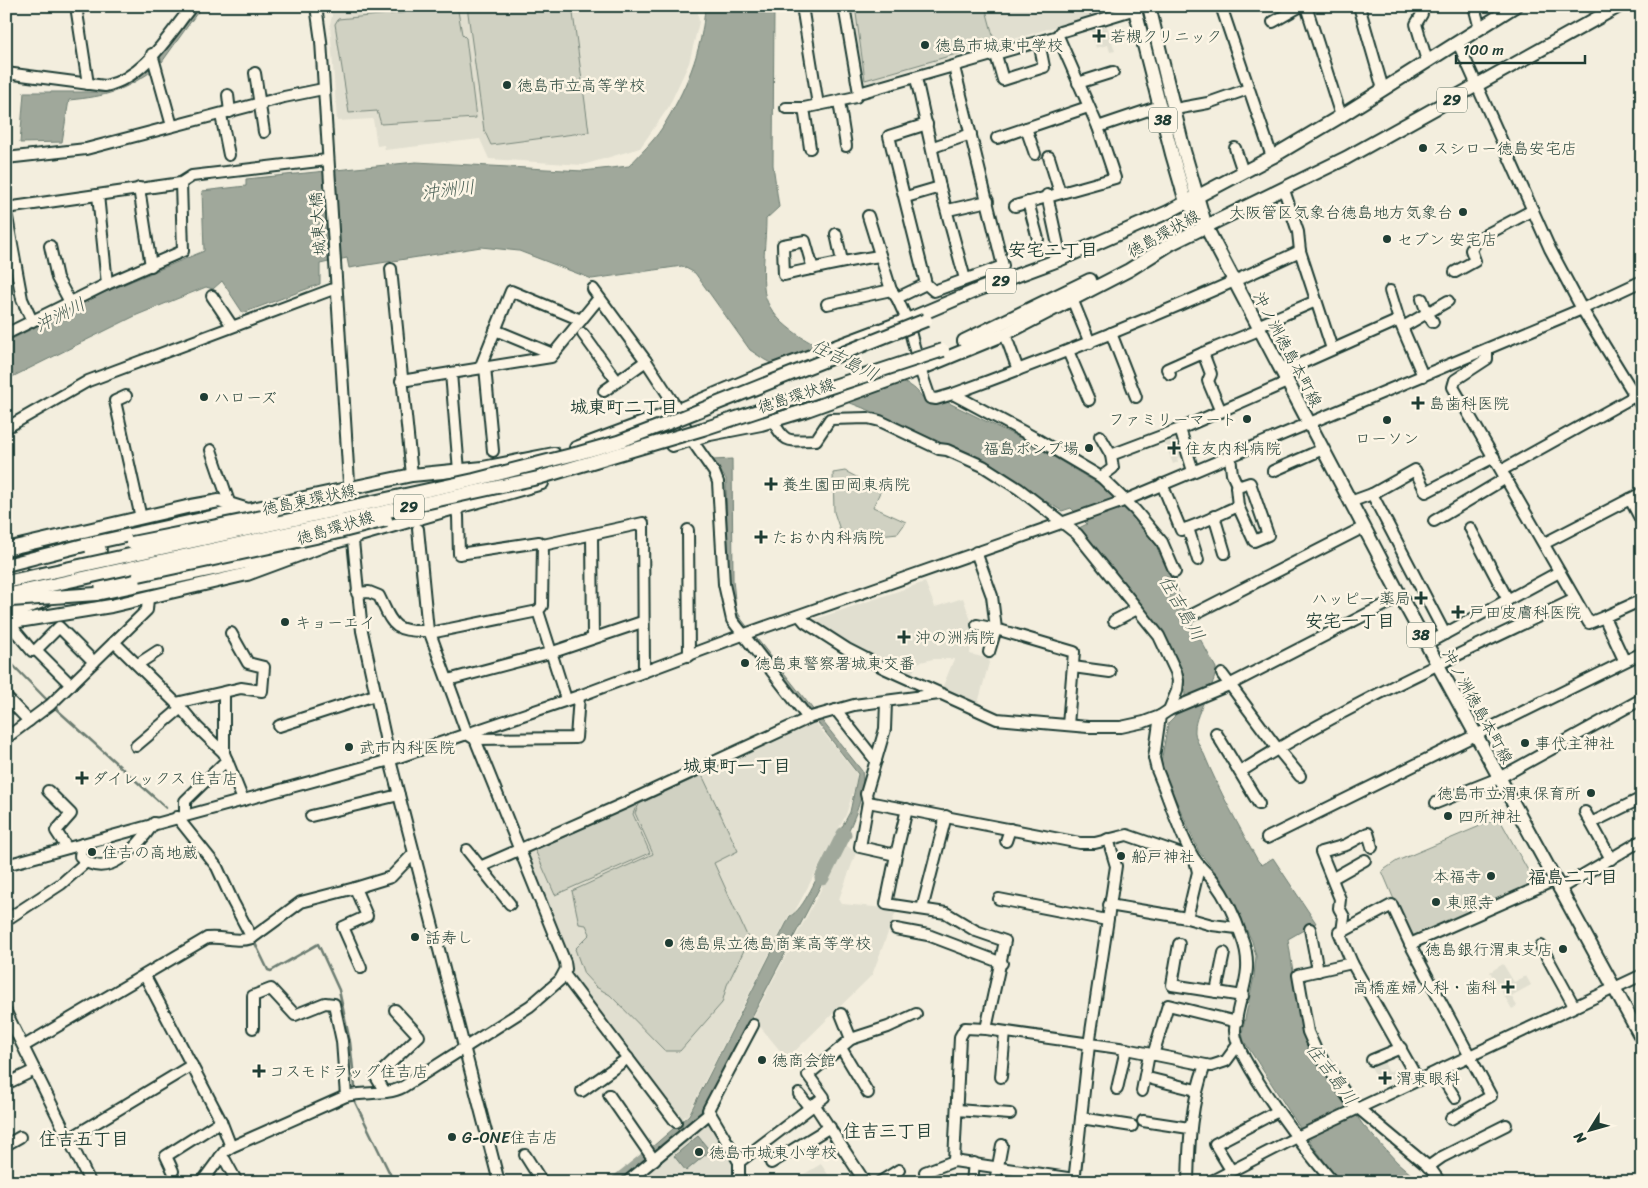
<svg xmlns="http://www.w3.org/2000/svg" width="1648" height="1188" font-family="Sriracha,'Klee One',sans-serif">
<rect width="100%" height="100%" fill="#f3eede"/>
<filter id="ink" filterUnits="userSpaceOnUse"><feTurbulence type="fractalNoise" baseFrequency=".02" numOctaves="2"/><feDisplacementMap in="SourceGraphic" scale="10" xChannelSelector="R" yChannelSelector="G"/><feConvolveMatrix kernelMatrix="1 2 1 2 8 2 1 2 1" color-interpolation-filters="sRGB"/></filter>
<g filter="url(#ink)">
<g fill="#e1dfd0">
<polygon points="331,6 697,6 699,22 689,63 668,108 640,148 583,165 489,159 480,139 385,150 384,145 377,146 373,119 337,121 330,24 332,16"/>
<polygon points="851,6 1121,6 1121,7 863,84"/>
<polygon points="1106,23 1115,51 1110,52 1108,45 1096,48 1090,28"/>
<polygon points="1175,435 1183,455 1177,458 1178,462 1173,464 1164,440"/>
<polygon points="925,582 935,607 963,598 973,626 970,654 990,659 977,707 941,691 954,659 933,659 917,663 911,677 853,648 810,621"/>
<polygon points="814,721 856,773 857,779 846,815 794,913 789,915 688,1114 680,1121 568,974 573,969 525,852"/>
<polygon points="845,844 856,853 839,899 842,904 897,909 872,975 787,1059 753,1018"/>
<polygon points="1503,964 1514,982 1526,976 1531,985 1511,996 1517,1006 1512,1009 1490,972"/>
<polygon points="1383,1060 1389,1072 1396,1068 1400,1075 1381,1086 1371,1067"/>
<polygon points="708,1120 710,1120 735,1161 736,1182 632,1182"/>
<polygon points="821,1164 833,1182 791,1182"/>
</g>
<g fill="#d0d1c2" stroke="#78877b">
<polygon points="467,6 572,6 589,132 491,145 484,130"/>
<polygon points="855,6 985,6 995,43 865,80"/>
<polygon points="453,8 458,11 462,34 466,38 476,118 381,124 377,111 349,113 335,24 338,19"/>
<polygon points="845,471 881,490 873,507 906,522 898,533 843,539 834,512 833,473"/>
<polygon points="702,775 738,851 714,863 749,940 727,985 722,1003 680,1051 665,1051 610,995 596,987 584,974 575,949 590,934 586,925 579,924 572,891 653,854 635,813 639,804"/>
<polygon points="637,804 633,814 650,853 555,895 535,850"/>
<polygon points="1499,818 1536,885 1411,940 1382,871 1397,861"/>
</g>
<g fill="#a0a89b" stroke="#6c7d72">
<polygon points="198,6 202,6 162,62 159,53"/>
<path d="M705 6H774L773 165 779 207 766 219C766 241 762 265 764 288 768 341 870 366 911 386 918 390 923 399 929 405L947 402 1030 443 1112 492 1136 518 1165 557 1185 608V618L1192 624 1216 668C1217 683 1195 712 1195 729 1194 737 1200 747 1204 754 1219 791 1239 826 1258 861L1262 865 1273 858 1316 923 1288 939 1294 978 1313 1053 1363 1125 1397 1162 1420 1182H1340L1300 1128 1244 1041 1242 1033 1254 977 1256 956 1252 941 1222 880 1199 852 1163 771 1161 763 1168 723 1174 717 1185 695 1184 676 1168 640 1079 531V528L1087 524 1071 508 1062 511 983 462 876 413 835 397 765 360 750 350 695 273 682 266 592 279 519 251 481 247 349 268 347 258 320 264V284L243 313 222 281 213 289 206 287 137 315 6 380V342L103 293 204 251 202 191 246 186V179L416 162 583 171 629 166C640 154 653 142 662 128 685 92 703 50 705 6Z"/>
<path d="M150 62 154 70C120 92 109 96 69 100L62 142 20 143 24 92H109L122 87Z"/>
<path d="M732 459 733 580 736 609 742 620 862 771C867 798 849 828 839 852L831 848 850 812 858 774 736 618 728 579 726 479 713 460Z"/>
<path d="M826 859 833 862 701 1114 641 1167 636 1161 689 1115 790 916C804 910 818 874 826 859Z"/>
<polygon points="698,1136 710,1151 686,1171 674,1156"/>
</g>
<polygon fill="#f3eede" points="847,356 881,372 827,396 792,378"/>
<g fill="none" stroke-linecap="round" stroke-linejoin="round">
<g stroke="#6c7d72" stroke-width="2.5">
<polyline points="6,658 50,703"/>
<polyline points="54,707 166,808"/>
<polyline points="254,941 268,970 271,971 318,944 339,990 350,1042 355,1087"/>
<polyline points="355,1102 394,1182"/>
</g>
<g stroke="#a0a89b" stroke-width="15">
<polyline points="822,878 844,834"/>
<polyline points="618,1182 654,1153"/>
</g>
<g stroke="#1f3d34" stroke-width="14">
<g id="minor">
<polyline points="76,6 88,84"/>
<polyline points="316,6 321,41 351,514"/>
<polyline points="802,6 818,105"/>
<polyline points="844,6 859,93 1058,36"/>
<polyline points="1221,6 1272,157"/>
<polyline points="1306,6 1341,116"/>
<polyline points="1359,6 1383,89"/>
<polyline points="1420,6 1422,14 1416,24 1427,61"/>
<polyline points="1474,6 1480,29"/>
<polyline points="1273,22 1301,6"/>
<polyline points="1458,43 1550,249 1582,309 1642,407"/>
<polyline points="152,54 172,126"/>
<polyline points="996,55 1003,80 1044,67 1039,42"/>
<path d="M6 73 105 86C144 78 168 36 192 6"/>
<polyline points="255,73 264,132"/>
<polyline points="916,78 940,187 965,279"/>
<polyline points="1078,83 1113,72"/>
<polyline points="228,95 230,112"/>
<polyline points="839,101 846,146"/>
<polyline points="786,108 804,108"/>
<polyline points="1175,109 1208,103 1248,89"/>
<polyline points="221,115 229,155"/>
<polyline points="927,124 889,136 926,284 934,291 1003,266 954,67"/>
<polyline points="1098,127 1058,36 1060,32 1142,7"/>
<polyline points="1026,128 1035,154"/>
<polyline points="997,138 1088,107"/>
<polyline points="933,147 971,134"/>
<polyline points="810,148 804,108 856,97 859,93"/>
<polyline points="1235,148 1243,172"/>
<polyline points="1049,157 1060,193"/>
<polyline points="6,158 86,149 284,97 323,89"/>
<polyline points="139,188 151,266"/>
<polyline points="1284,190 1298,232 1300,251 1332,349"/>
<polyline points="98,195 107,284"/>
<polyline points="1047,195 1061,259"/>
<polyline points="906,197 940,187"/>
<polyline points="1028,202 1038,239"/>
<polyline points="1015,206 1115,178 1098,127 1160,106"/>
<polyline points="6,208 181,183 192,176 327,160"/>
<polyline points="948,210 988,201"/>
<polyline points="6,212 22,299 32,321"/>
<polyline points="868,216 891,290 897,298"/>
<polyline points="836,234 842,261"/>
<polyline points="50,246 57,278 70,302"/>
<polyline points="391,269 412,475"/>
<path d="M813 269 805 241 783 245 784 275C816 268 848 260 880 256"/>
<polyline points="1455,272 1475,261 1471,250 1478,239 1533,210"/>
<polyline points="926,284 897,298 907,320 920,369 930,398 936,399 953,394 1035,438 1101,477 1135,510 1162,542 1175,572"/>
<polyline points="593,289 646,361 678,410 691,439 714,472 718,482 724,584 732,620 808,718"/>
<polyline points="1390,291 1399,320"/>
<polyline points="212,296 232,326"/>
<polyline points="1072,299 1090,343"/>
<polyline points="1422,299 1427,313 1433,322"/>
<polyline points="827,304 891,290"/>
<polyline points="1257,326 1316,301"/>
<polyline points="1403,327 1448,301"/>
<polyline points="495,330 553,354"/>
<polyline points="1111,333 1136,397"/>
<polyline points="6,334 107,284 183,251 181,183"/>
<polyline points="583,334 617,381"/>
<polyline points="1005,334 1018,370"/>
<polyline points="1487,349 1487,359 1455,380 1453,387 1589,623 1604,617 1624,660"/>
<polyline points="1068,351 1089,400"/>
<polyline points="485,367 493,451"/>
<polyline points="480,368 511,291 581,320"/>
<polyline points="1282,372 1399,320 1423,376"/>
<polyline points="451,373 459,471"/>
<polyline points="1170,374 1167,369 1203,353"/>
<polyline points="401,381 551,357 599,298"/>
<polyline points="604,391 646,361"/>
<path d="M953 394C1071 351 1187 304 1300 251"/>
<polyline points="126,396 115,401 141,518"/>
<polyline points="1221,412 1208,381 1211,374 1203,353 1259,330"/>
<path d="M773 421C786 446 790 440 816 440L830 419 868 418 880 421 939 449 947 450 983 466 1019 489 1077 534 1159 636 1176 672 1178 681 1177 691 1169 710 1160 716 1154 758 1157 770C1169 798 1178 830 1193 857 1198 866 1207 872 1213 880 1225 896 1236 919 1242 938 1256 974 1237 996 1235 1030 1233 1057 1312 1158 1333 1182"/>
<polyline points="6,428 88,381 336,288"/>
<polyline points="1180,429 1193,471"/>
<polyline points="1100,436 1111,455"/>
<polyline points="211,450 230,505"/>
<polyline points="1230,456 1232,474 1238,487 1250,483 1268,535 1254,541 1238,506"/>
<polyline points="1502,470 1642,392"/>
<polyline points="1273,471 1323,449"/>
<polyline points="1101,477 1113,468 1111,455 1180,429 1287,382"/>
<path d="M1162 484 1181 530C1202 524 1218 515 1238 506L1236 487H1238"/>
<polyline points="1372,494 1445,634"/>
<polyline points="1630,499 1642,493"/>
<polyline points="1350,502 1372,494 1415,470 1426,492 1494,457"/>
<polyline points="456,508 458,516 459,554 539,542 543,545"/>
<polyline points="1214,516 1225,553"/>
<polyline points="1434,521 1506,478"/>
<polyline points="1188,528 1198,560"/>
<polyline points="1470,528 1508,600"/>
<polyline points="418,529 428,631"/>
<polyline points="688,530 689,656"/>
<polyline points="352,531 362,631 390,760 499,1182"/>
<polyline points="592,535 593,638"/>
<polyline points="1545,543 1630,499 1642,522"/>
<polyline points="976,552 992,596 996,629 1074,652 1068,725"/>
<polyline points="800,616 805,622 847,649 884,668 997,719 1088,727 1121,727 1144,722 1160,716"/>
<polyline points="1190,616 1364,527"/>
<polyline points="1604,617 1642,600"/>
<polyline points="1114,621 1137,609"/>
<polyline points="12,622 16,632 32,651 36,650 59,627 94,662"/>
<polyline points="977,625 996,629 989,652"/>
<polyline points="231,633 248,663 264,667 262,691 241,688 224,692 224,753 243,800"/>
<polyline points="430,633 538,611"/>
<polyline points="114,642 181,708"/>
<polyline points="1426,644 1559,572"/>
<polyline points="36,650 71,685"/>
<polyline points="138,664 158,651"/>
<polyline points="1073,667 1110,672"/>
<polyline points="1222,674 1277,748 1300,776"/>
<polyline points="448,680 553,652 642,622"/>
<polyline points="6,697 29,721"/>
<polyline points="566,699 538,611 542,606 543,545 643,523 644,672"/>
<polyline points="886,702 885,729 866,794 868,802 860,847 896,855 886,904 946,913 976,931 1005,941 986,1029"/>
<polyline points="176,703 224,692"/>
<polyline points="836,710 876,761"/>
<polyline points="1169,710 1229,685 1400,597"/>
<polyline points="279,726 375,695"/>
<polyline points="1216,733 1259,804"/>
<polyline points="6,738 50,705 147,610 148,598"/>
<polyline points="475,739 576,738 579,696"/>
<polyline points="136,746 181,708 197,727 224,753"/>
<path d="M1240 772C1345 705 1463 653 1575 599"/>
<polyline points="48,791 71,814 56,831 67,848"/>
<polyline points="868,802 1080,843 1095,843 1127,835 1193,858"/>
<polyline points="1436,803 1499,778 1642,699"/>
<polyline points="1585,812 1611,859"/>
<polyline points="185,815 185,801 227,760"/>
<polyline points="311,816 399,795"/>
<polyline points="177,817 217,867 233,902 252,938"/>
<polyline points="1591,823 1642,798"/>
<polyline points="1267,838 1642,653"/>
<polyline points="1006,841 1010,829"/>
<path d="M82 844 80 856C106 884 139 845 154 823"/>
<polyline points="467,850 510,904"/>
<polyline points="896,855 907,809"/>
<polyline points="6,865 390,760 579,696 745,634 1121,502 1582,309 1642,281"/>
<polyline points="480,867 625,803 811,717 854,705 939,694"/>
<polyline points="1333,878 1365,860"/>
<polyline points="1559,889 1639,842"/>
<polyline points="999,899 1107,920"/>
<polyline points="1109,905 1187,918 1212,925 1237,928"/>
<polyline points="922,909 946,816"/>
<polyline points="1187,918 1198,872 1195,860"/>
<polyline points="6,920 61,884 86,862"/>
<polyline points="896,929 928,935 1002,963"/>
<polyline points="1310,929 1318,971"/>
<polyline points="1342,932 1392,905 1410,944 1491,1096 1451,1119"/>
<polyline points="1179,944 1172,985 1243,996"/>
<polyline points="1410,944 1555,880"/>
<polyline points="1541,946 1574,1006"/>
<polyline points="1352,963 1418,1080"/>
<polyline points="361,968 343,927 367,916 355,888 391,877 414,853"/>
<polyline points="564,974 676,1122"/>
<polyline points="145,976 221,1121 231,1147"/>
<polyline points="1216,992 1224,953"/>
<polyline points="6,1012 90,1182"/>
<polyline points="841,1014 851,1039"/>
<polyline points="253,1028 253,996 271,989 295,1015 325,1003 334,1004 342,1041 346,1096"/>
<path d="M24 1046 207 938C223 936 237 943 252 938L301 902 355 888"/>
<polyline points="841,1048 868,1093"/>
<polyline points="1153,1055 1168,1005 1237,1022"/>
<polyline points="1372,1060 1401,1048"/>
<polyline points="1438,1071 1455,1098"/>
<polyline points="1001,1077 1005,1032"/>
<polyline points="1152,1079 1196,1090"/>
<polyline points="6,1084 35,1070"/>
<polyline points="1117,1089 1126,1049"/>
<polyline points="582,1091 628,1058"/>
<polyline points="1142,1091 1149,1054"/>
<polyline points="385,1092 376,1077 419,1036 395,1010"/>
<polyline points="799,1094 809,1107"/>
<polyline points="609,1095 654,1160"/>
<polyline points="814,1104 865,1182"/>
<polyline points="1358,1108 1430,1168 1440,1182"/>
<polyline points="1356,1109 1316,1050 1308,1032 1298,975 1352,963 1339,932 1342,932 1344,917 1339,908 1340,899 1321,852 1346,845 1368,833 1372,847"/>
<polyline points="957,1110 1010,1114"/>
<polyline points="710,1113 708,1110 753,1025"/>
<polyline points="1081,1118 1132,1126"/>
<polyline points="1143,1121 1189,1128"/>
<polyline points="69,1139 192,1065"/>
<polyline points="6,1145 20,1137"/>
<polyline points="525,1155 542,1182"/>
<polyline points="220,1157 225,1160 237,1182"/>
<polyline points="954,1161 1074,1179"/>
<polyline points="739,1162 824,1097 808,1075 851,1039 888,1027 916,1014"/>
<polyline points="771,1163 830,1127"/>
<polyline points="1428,1167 1442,1157 1506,1125"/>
<polyline points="1231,1170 1215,1144 1278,1111"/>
<polyline points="173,1171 166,1156 221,1121"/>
<path d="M202 1182 224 1152 231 1147 346 1096C365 1091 386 1096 403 1087L530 1006 560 980 566 969 565 962 475 739 467 734 430 633 428 631C392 632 393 625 379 596L369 592 357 593"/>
<polyline points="627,1182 710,1113 739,1162 739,1182"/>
<polyline points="880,1182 899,1170"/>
<polyline points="930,1182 925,1172 954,1161 960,1037 965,1028 986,1029 1126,1049 1211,1066 1226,1061 1237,1046"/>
<polyline points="972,1182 974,1163"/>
<polyline points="995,1182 1002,1145"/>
<polyline points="1074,1182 1089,1045 1116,866 1108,839"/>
<path d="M1188 1182C1189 1141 1191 1103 1205 1065"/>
<polyline points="1210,1182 1297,1137 1642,975"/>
</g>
</g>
<g stroke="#1f3d34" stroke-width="16">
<g id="major">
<polyline points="1134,6 1172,154 1186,202 1191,207"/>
<polyline points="1149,6 1184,151 1206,227 1397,590 1642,1039"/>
<polyline points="964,341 1090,280"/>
<polyline points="672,445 710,434 761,424 804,411 920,369 1005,334 1129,270 1172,243 1346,158 1619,6"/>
<polyline points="576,448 678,410 765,373 907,320 980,289 1061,259 1168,212 1272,157 1341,116 1515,6"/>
<polyline points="84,545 243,510"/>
<polyline points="6,549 191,506 219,501 248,510 412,475 483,468 554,454"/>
<polyline points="31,562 100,550"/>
<polyline points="66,593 139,575"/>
<polyline points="96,594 289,553"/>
<polyline points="6,616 47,599"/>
<polyline points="6,623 111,606 247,574 328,544 542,483"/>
</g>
</g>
<use href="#minor" stroke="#fcf5e5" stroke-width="10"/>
<use href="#major" stroke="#fcf5e5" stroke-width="12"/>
<g stroke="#1f3d34" stroke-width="16" stroke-linecap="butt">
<g id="major-bridge">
<polyline points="132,543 272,515"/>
<polyline points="6,565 84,545"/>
<polyline points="139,575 339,532 386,520"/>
<polyline points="6,582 474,480 579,453 618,442 668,423 926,320"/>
<polyline points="6,595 538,478 703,429 943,350"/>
<polyline points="11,600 96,594"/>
</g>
</g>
<use href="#major-bridge" stroke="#fcf5e5" stroke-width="12"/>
</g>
</g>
<g fill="#1f3d34" stroke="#fcf5e5" stroke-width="2">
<path d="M1096.5 28.5h5v5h5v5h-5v5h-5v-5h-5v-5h5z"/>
<circle cx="925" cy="45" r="5"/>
<circle cx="507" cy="85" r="5"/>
<circle cx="1423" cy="148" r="5"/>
<circle cx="1463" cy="212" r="5"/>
<circle cx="1387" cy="239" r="5"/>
<circle cx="204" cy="397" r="5"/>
<path d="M1415.5 395.5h5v5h5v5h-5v5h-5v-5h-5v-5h5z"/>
<circle cx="1247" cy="419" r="5"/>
<circle cx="1387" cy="420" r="5"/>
<circle cx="1089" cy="448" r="5"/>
<path d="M1171.5 440.5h5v5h5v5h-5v5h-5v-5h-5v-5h5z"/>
<path d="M768.5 476.5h5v5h5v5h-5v5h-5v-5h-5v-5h5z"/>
<path d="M758.5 529.5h5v5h5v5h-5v5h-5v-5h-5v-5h5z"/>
<path d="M1418.5 590.5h5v5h5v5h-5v5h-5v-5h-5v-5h5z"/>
<path d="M1455.5 604.5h5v5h5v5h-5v5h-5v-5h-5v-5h5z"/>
<circle cx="285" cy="622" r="5"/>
<path d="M901.5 629.5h5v5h5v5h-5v5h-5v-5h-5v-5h5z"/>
<circle cx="745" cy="663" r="5"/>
<circle cx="1525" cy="743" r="5"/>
<circle cx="349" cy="747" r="5"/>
<path d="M79.5 770.5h5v5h5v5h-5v5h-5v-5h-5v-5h5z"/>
<circle cx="1591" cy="793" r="5"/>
<circle cx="1448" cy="816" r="5"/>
<circle cx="92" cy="852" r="5"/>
<circle cx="1121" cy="856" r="5"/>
<circle cx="1491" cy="876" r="5"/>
<circle cx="1436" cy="902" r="5"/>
<circle cx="415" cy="937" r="5"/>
<circle cx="669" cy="943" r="5"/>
<circle cx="1563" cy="949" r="5"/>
<path d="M1505.5 979.5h5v5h5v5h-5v5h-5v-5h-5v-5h5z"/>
<circle cx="762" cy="1060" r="5"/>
<path d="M256.5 1063.5h5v5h5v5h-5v5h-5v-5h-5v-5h5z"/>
<path d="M1382.5 1070.5h5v5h5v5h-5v5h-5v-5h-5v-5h5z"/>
<circle cx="452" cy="1137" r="5"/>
<circle cx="699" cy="1152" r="5"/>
</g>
<g text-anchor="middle" stroke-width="5" stroke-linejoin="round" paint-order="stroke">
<g fill="#fcf5e5" stroke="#617469" stroke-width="1">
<rect x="1437" y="87.5" width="30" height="25" rx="4"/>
<rect x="1149" y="107.5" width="28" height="25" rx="4"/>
<rect x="986" y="268.5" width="30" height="25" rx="4"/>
<rect x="394" y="494.5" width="30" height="25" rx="4"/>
<rect x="1407" y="622.5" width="28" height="25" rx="4"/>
</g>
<g font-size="15" font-weight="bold" fill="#1f3d34">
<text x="1452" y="105">29</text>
<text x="1163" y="125">38</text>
<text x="1001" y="286">29</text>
<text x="409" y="512">29</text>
<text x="1421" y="640">38</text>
</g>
<g font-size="16" fill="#1f3d34" stroke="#fcf5e5" text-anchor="start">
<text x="1110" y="42">若槻クリニック</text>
<text x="935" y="51">徳島市城東中学校</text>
<text x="517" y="91">徳島市立高等学校</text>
<text x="1433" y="154">スシロー徳島安宅店</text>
<text x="1453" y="218" text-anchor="end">大阪管区気象台徳島地方気象台</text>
<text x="1397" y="245">セブン 安宅店</text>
<text x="214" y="403">ハローズ</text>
<text x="1429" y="409">島歯科医院</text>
<text x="1237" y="425" text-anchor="end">ファミリーマート</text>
<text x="1387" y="444" text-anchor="middle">ローソン</text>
<text x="1079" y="454" text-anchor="end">福島ポンプ場</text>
<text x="1185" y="454">住友内科病院</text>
<text x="782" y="490">養生園田岡東病院</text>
<text x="772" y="543">たおか内科病院</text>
<text x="1411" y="604" text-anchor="end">ハッピー 薬局</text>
<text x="1469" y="618">戸田皮膚科医院</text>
<text x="295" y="628">キョーエイ</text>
<text x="915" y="643">沖の洲病院</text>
<text x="755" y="669">徳島東警察署城東交番</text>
<text x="1535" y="749">事代主神社</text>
<text x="359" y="753">武市内科医院</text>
<text x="92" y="784">ダイレックス 住吉店</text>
<text x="1581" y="799" text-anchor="end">徳島市立渭東保育所</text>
<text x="1458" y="822">四所神社</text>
<text x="102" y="858">住吉の高地蔵</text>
<text x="1131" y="862">船戸神社</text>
<text x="1481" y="882" text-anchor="end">本福寺</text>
<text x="1446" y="908">東照寺</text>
<text x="425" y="943">話寿し</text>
<text x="679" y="949">徳島県立徳島商業高等学校</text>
<text x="1553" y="955" text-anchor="end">徳島銀行渭東支店</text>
<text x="1497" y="993" text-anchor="end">高橋産婦人科・歯科</text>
<text x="772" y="1066">徳商会館</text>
<text x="269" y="1077">コスモドラッグ住吉店</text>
<text x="1396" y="1084">渭東眼科</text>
<text x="462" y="1143">G-ONE住吉店</text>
<text x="709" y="1158">徳島市城東小学校</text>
</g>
<g font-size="16" fill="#1f3d34" stroke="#fcf5e5">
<text transform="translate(317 224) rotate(-94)" y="6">城東大橋</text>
<text transform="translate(1163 233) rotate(-29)" y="6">徳島環状線</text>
<text transform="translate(1288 349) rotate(62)" y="6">沖ノ洲徳島本町線</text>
<text transform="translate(796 395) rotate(-18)" y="6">徳島環状線</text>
<text transform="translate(309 499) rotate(-12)" y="6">徳島東環状線</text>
<text transform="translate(335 527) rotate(-17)" y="6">徳島環状線</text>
<text transform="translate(1478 706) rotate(61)" y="6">沖ノ洲徳島本町線</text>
</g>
<g font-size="18" font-style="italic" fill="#465d53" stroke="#fcf5e5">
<text transform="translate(448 190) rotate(-7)" y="6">沖洲川</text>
<text transform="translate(60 315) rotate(-27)" y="6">沖洲川</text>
<text transform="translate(845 360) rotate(26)" y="6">住吉島川</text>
<text transform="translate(1182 608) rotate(60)" y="6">住吉島川</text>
<text transform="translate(1332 1074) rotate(53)" y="6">住吉島川</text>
</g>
<g font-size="18" font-weight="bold" fill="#1f3d34" stroke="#fcf5e5">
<text x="1053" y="256">安宅二丁目</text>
<text x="624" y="413">城東町二丁目</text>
<text x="1350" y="627">安宅一丁目</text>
<text x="737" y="772">城東町一丁目</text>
<text x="1573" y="883">福島二丁目</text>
<text x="888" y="1137">住吉三丁目</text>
<text x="84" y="1145">住吉五丁目</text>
</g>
</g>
<rect width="1648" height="1188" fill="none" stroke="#fcf5e5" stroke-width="25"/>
<rect x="12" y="12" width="1623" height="1163" fill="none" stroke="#1f3d34" stroke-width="2" filter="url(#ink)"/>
<g transform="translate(1590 1130) rotate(233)" stroke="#fcf5e5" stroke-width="4" paint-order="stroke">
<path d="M0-4L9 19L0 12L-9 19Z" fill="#1f3d34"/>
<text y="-8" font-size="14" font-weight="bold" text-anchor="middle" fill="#1f3d34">N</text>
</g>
<path d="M1456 55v8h129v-8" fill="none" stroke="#1f3d34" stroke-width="2.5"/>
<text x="1463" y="55" font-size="15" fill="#1f3d34" stroke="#fcf5e5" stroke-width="4" paint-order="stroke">100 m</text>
</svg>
